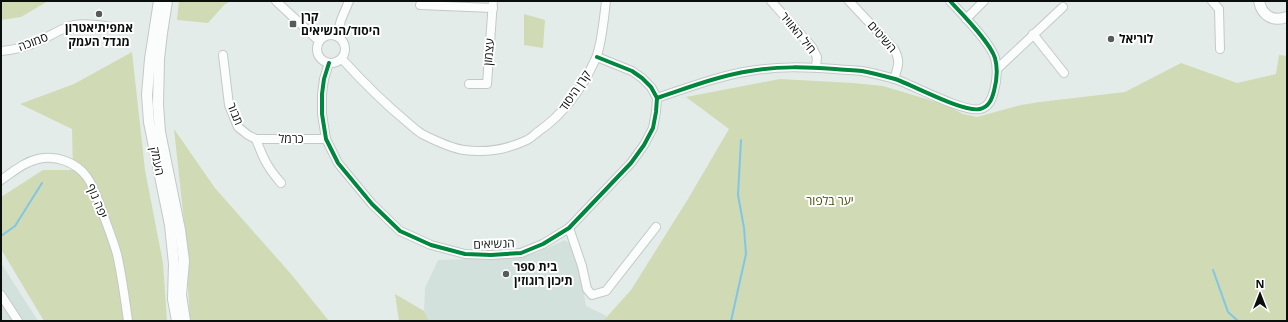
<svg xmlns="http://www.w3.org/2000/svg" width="1288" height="322" font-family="'Open Sans',Heebo,sans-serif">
<rect width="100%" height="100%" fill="#e4ecea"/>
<g fill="#d2e1dc">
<polygon points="565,240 577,250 586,306 607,316 603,321 429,321 424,311 425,288 438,260 495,258 536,253"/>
<polygon points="1,263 38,321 1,321"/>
</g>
<g fill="#d0dab4">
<polygon points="1,1 48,1 21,17 1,20"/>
<polygon points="179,1 231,1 224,5 208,23 177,20"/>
<polygon points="524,14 545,20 543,48 524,45"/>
<polygon points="132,52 145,170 163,263 167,321 44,321 1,249 1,197 43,170 73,170 72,129 20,104 74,84"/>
<polygon points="1279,55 1287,56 1287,321 603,321 631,290 688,199 729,129 686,97 780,79 853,83 883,86 943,104 963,114 977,117 1021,105 1040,102 1125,92 1181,63 1237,83 1276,74"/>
<polygon points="174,129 215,188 291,274 329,321 190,321 184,221"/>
<polygon points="395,294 424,311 429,321 399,321"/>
</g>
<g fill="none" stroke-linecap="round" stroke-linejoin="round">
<g stroke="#80c6e6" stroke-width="2">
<polyline points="1,236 15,226 42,183"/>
<polyline points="1213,270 1228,312 1238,321"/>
<polyline points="731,321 746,254 744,228 738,195 741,140"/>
</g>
<g stroke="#c4c9c8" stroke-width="10">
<g id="minor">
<polyline points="276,1 319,41"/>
<polyline points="771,1 812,47 817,57 816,67"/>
<path d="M849 1 894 49C901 61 898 67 894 79"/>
<polyline points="1212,1 1219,9 1220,49"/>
<polyline points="420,5 493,8"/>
<polyline points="966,19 984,1"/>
<polyline points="1033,34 1064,73"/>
<circle cx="331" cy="49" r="14"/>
<polyline points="337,36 341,20 349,1"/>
<path d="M1 51C13 50 26 47 37 42 49 37 61 28 74 25 86 23 99 25 111 27"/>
<path d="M223 55 229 105 238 127 248 135 256 139C263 158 267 167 281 183"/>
<path d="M342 59C362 81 384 103 407 122 413 127 418 132 424 135 436 141 451 148 464 150 485 153 508 149 527 140 531 138 535 134 539 131 565 113 583 87 596 58 602 43 604 17 606 1"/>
<polyline points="329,63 324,79 322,94 322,114 326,139 338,163 372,204 400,231 431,245 465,254 491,255 521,253 543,244 569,228 631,163 644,145 653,128 656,112 657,98 651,87 642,78 632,71 597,57"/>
<polyline points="997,69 1063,7"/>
<polyline points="469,84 487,84 493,1"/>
<path d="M657 98C687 88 718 76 750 71 779 66 806 67 835 69 844 70 853 70 862 71 873 73 884 76 895 79 913 85 964 113 980 109 989 107 992 99 994 91 997 80 998 69 995 58 990 42 962 14 950 1"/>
<polyline points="256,139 326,139"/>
<path d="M1 180C13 172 24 162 38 159 56 155 76 162 87 177 94 187 98 199 102 211 107 225 113 240 117 254 122 276 125 299 128 321"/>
<polyline points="569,228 582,266 587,289 592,295 606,291 656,227"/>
<polyline points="1,295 18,321"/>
</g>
</g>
<g stroke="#c4c9c8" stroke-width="12">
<g id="major">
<polyline points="159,1 150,59 147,95 149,122 170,225 174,264 173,299 177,321"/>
<polyline points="167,1 162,33 159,59 158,105 160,132 180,230 184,261 181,295 185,321"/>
<path d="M1259 1C1262 16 1273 22 1287 17"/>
</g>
</g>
<use href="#minor" stroke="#fbfcfc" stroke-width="8"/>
<use href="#major" stroke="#fbfcfc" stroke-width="10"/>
<g stroke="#fff" stroke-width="6">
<g id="cycleway">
<polyline points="329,63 324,79 322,94 322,114 326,139 338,163 372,204 400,231 431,245 465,254 491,255 521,253 543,244 569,228 631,163 644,145 653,128 656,112 657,98 651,87 642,78 632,71 597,57"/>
<path d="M657 98C687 88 718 76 750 71 779 66 806 67 835 69 844 70 853 70 862 71 873 73 884 76 895 79 913 85 964 113 980 109 989 107 992 99 994 91 997 80 998 69 995 58 990 42 962 14 950 1"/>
</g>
</g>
<use href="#cycleway" stroke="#00873e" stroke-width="4"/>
</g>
<g fill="#565c5b" stroke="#fff" stroke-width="1.5">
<circle cx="99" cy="14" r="4"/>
<rect x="289" y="20" width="8" height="8" rx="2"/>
<circle cx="1111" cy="39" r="4"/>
<circle cx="506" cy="274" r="4"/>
</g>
<g text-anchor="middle" stroke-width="4" stroke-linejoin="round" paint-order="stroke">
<g font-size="12" font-weight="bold" fill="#0a0f0e" stroke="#fff" text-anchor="start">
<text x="301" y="21">קרן<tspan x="301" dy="14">היסוד/הנשיאים</tspan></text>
<text x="99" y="32" text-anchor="middle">אמפיתיאטרון<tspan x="99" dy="14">מגדל העמק</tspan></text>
<text x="1119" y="43">לוריאל</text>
<text x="514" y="271">בית ספר<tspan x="514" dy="14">תיכון רוגוזין</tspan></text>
</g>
<g font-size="12" fill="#0a0f0e" stroke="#fff">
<text transform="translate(798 33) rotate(51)" y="4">חיל האוויר</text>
<text transform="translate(882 37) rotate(49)" y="4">השיטים</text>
<text transform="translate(33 42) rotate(-21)" y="4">סמוכה</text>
<text transform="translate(489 52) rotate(-85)" y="4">עצמון</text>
<text transform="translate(575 91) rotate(-56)" y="4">קרן היסוד</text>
<text transform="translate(235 114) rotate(68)" y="4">תבור</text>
<text x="291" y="143">כרמל</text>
<text transform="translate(157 161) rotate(79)" y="4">העמק</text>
<text transform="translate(97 201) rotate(68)" y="4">יפה נוף</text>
<text transform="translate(494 244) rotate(-2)" y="4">הנשיאים</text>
</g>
<g font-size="12" fill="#434b07" stroke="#fff">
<text x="830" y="205">יער בלפור</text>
</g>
</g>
<rect width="1288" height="322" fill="none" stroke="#0a0f0e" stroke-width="4"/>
<g transform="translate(1260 294)" stroke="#ffffff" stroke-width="3" paint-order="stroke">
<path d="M0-3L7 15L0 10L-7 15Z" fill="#0a0f0e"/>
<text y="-6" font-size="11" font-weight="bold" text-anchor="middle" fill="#0a0f0e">N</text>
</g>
</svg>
